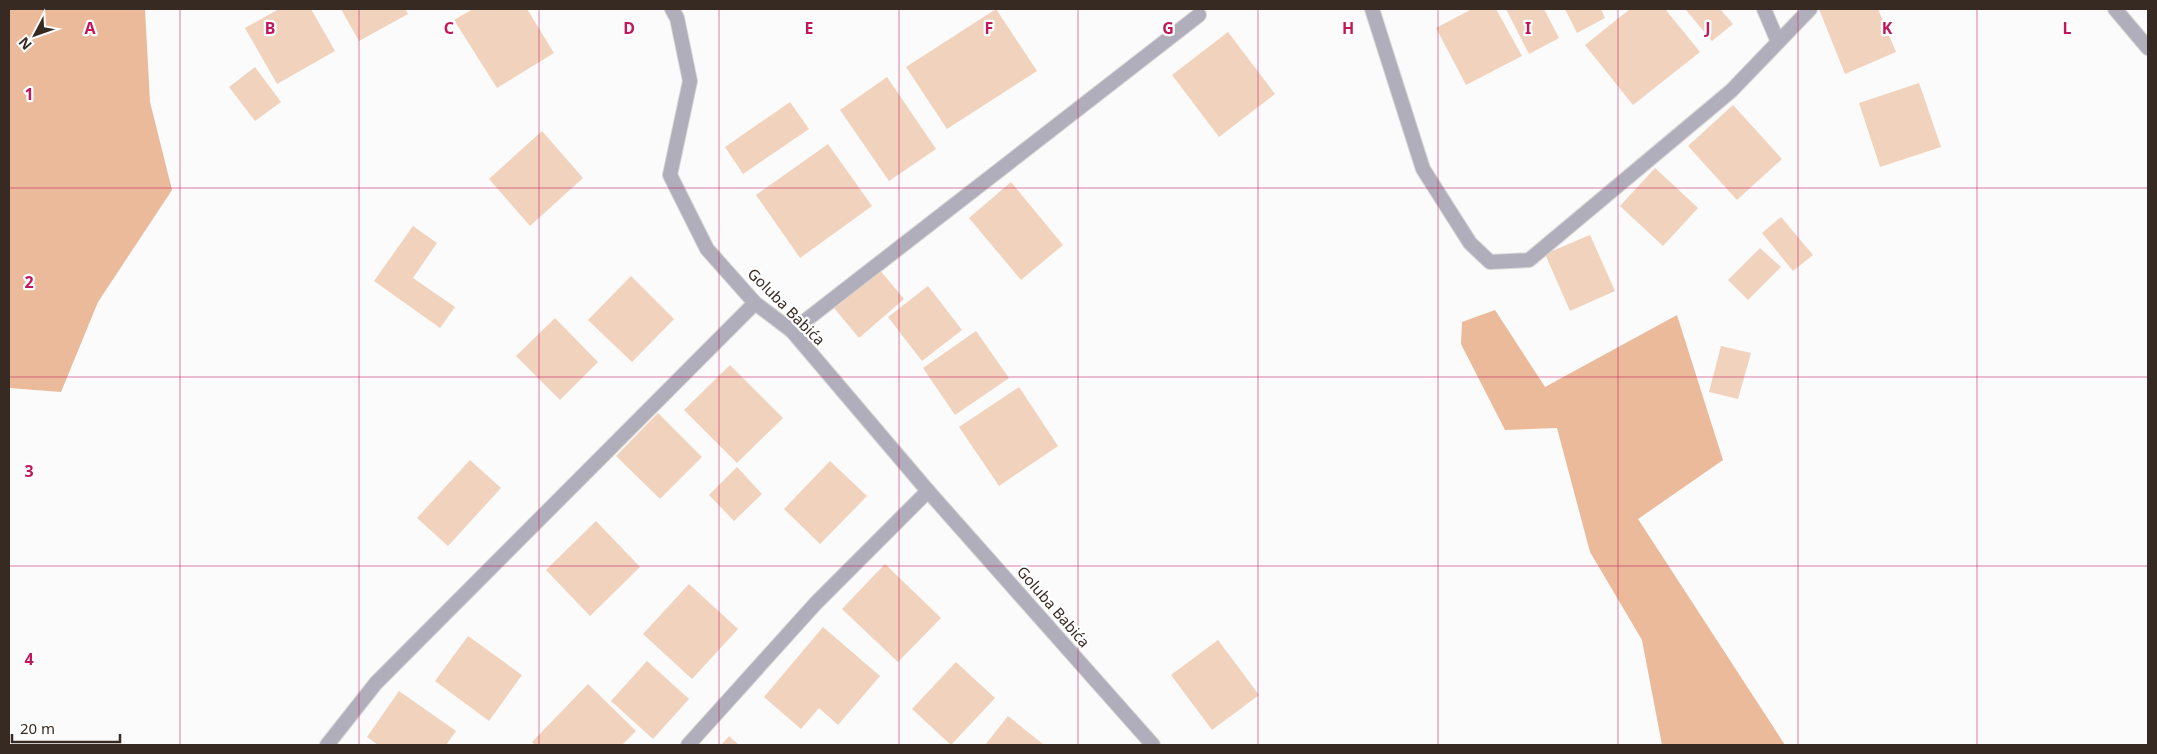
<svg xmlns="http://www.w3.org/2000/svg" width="2157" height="754" font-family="'Noto Sans',sans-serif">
<rect width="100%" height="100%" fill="#fbfbfb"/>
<g fill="#eaba9a">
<polygon points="9,9 145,9 150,102 172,190 98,302 61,392 9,388"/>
<polygon points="1495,310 1545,387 1677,315 1723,460 1638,519 1785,745 1662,745 1642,640 1590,552 1557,428 1505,430 1461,344 1462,322"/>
</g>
<g fill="#f1d2bd">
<polygon points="279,9 311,9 335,51 277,84 245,28"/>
<polygon points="341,9 405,9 408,14 359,41"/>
<polygon points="473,9 527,9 554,53 497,88 454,20"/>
<polygon points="996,9 1037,71 947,129 906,67"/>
<polygon points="1472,9 1496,9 1522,56 1466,85 1436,28"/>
<polygon points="1506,9 1544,9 1559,38 1529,54"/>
<polygon points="1565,9 1601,9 1605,18 1577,33"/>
<polygon points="1630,9 1665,9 1700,52 1633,105 1585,45"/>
<polygon points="1685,9 1720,9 1733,24 1712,41"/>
<polygon points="1819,9 1878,9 1896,52 1845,74"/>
<polygon points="1228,32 1275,94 1219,137 1172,75"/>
<polygon points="255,67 281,102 255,121 229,87"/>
<polygon points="887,77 936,149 889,181 840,110"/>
<polygon points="1919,83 1941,147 1880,167 1859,103"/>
<polygon points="790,102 809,129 743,174 725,147"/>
<polygon points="1733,105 1782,159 1737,200 1688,146"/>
<polygon points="542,131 583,178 530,226 489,179"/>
<polygon points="828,144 872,206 800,258 756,195"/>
<polygon points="1655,168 1698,208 1663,246 1620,206"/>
<polygon points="1011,182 1063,245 1021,280 969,218"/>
<polygon points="1781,217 1813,255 1793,271 1762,233"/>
<polygon points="413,226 437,243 413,278 455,307 440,328 374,281"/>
<polygon points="1590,235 1615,291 1570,311 1545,254"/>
<polygon points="1760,248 1781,267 1748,300 1728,280"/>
<polygon points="879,269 904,299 859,338 834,308"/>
<polygon points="631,276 674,319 632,362 588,320"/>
<polygon points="928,286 962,330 922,361 888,317"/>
<polygon points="555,318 598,362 560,400 516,356"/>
<polygon points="976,331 1009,378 955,415 923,368"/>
<polygon points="1721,346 1751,353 1738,399 1709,392"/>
<polygon points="730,365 783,418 737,463 684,410"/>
<polygon points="1019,387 1058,446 999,486 959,427"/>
<polygon points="658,413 702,457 660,499 616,456"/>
<polygon points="470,460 501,488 448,546 417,518"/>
<polygon points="830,461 867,496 820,544 784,509"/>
<polygon points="737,467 762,494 734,521 709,495"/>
<polygon points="596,521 640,567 590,616 546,570"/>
<polygon points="885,564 941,618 898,662 842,609"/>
<polygon points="689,584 738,629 692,679 643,634"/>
<polygon points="823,627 880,676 838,725 819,708 801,729 764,697"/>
<polygon points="468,636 522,675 489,721 435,681"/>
<polygon points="1218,640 1259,695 1212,730 1171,675"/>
<polygon points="647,661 689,699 653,739 611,701"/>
<polygon points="956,662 995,698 951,745 912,709"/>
<polygon points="588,684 636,731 622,745 535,745 532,742"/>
<polygon points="399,691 456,731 446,745 378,745 367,737"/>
<polygon points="1008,716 1044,745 985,745"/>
<polygon points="729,736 739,745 721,745"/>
</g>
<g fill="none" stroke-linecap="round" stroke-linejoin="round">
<g stroke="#d8d5d4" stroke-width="16">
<g id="minor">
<polyline points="672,9 677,18 690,81 670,175 707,249 755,303 792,331 928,491 1153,745"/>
<polyline points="1372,9 1423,169 1470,243 1490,262 1529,260 1731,91 1810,9"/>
<polyline points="1764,9 1778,42"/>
<polyline points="2115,9 2148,48"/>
<polyline points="792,331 1199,15"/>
<polyline points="327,745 376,683 755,303"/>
<polyline points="688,745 816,603 928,491"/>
</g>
</g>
<use href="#minor" stroke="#b1aebc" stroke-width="14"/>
</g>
<path fill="none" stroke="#c2185b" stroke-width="1" stroke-opacity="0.55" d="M180 9V745M359 9V745M539 9V745M719 9V745M899 9V745M1078 9V745M1258 9V745M1438 9V745M1618 9V745M1798 9V745M1977 9V745M9 188H2148M9 377H2148M9 566H2148"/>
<g text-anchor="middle" stroke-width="4.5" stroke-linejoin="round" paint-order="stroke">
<g font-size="15" fill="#362a22" stroke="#fff">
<text transform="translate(786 307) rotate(45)" y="5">Goluba Babića</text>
<text transform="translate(1053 607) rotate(49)" y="5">Goluba Babića</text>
</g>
</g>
<g font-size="16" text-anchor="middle" font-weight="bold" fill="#c2185b" stroke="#fff" stroke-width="4.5" stroke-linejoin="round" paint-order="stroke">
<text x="90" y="34">A</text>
<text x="270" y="34">B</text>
<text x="449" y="34">C</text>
<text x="629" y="34">D</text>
<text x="809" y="34">E</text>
<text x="989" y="34">F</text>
<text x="1168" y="34">G</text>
<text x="1348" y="34">H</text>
<text x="1528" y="34">I</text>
<text x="1708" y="34">J</text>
<text x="1887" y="34">K</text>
<text x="2067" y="34">L</text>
<text x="29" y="100">1</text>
<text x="29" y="288">2</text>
<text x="29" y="477">3</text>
<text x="29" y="665">4</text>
</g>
<rect width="2157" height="754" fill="none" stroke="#362a22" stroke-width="20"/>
<g transform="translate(35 35) rotate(229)" stroke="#ffffff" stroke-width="4" paint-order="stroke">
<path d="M0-4L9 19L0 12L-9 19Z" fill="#362a22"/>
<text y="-8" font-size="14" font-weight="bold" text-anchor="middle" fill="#362a22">N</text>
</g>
<path d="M12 734v8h108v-8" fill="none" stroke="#362a22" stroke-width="2.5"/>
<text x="20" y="734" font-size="15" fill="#362a22" stroke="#ffffff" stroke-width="4" paint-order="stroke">20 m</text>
</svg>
